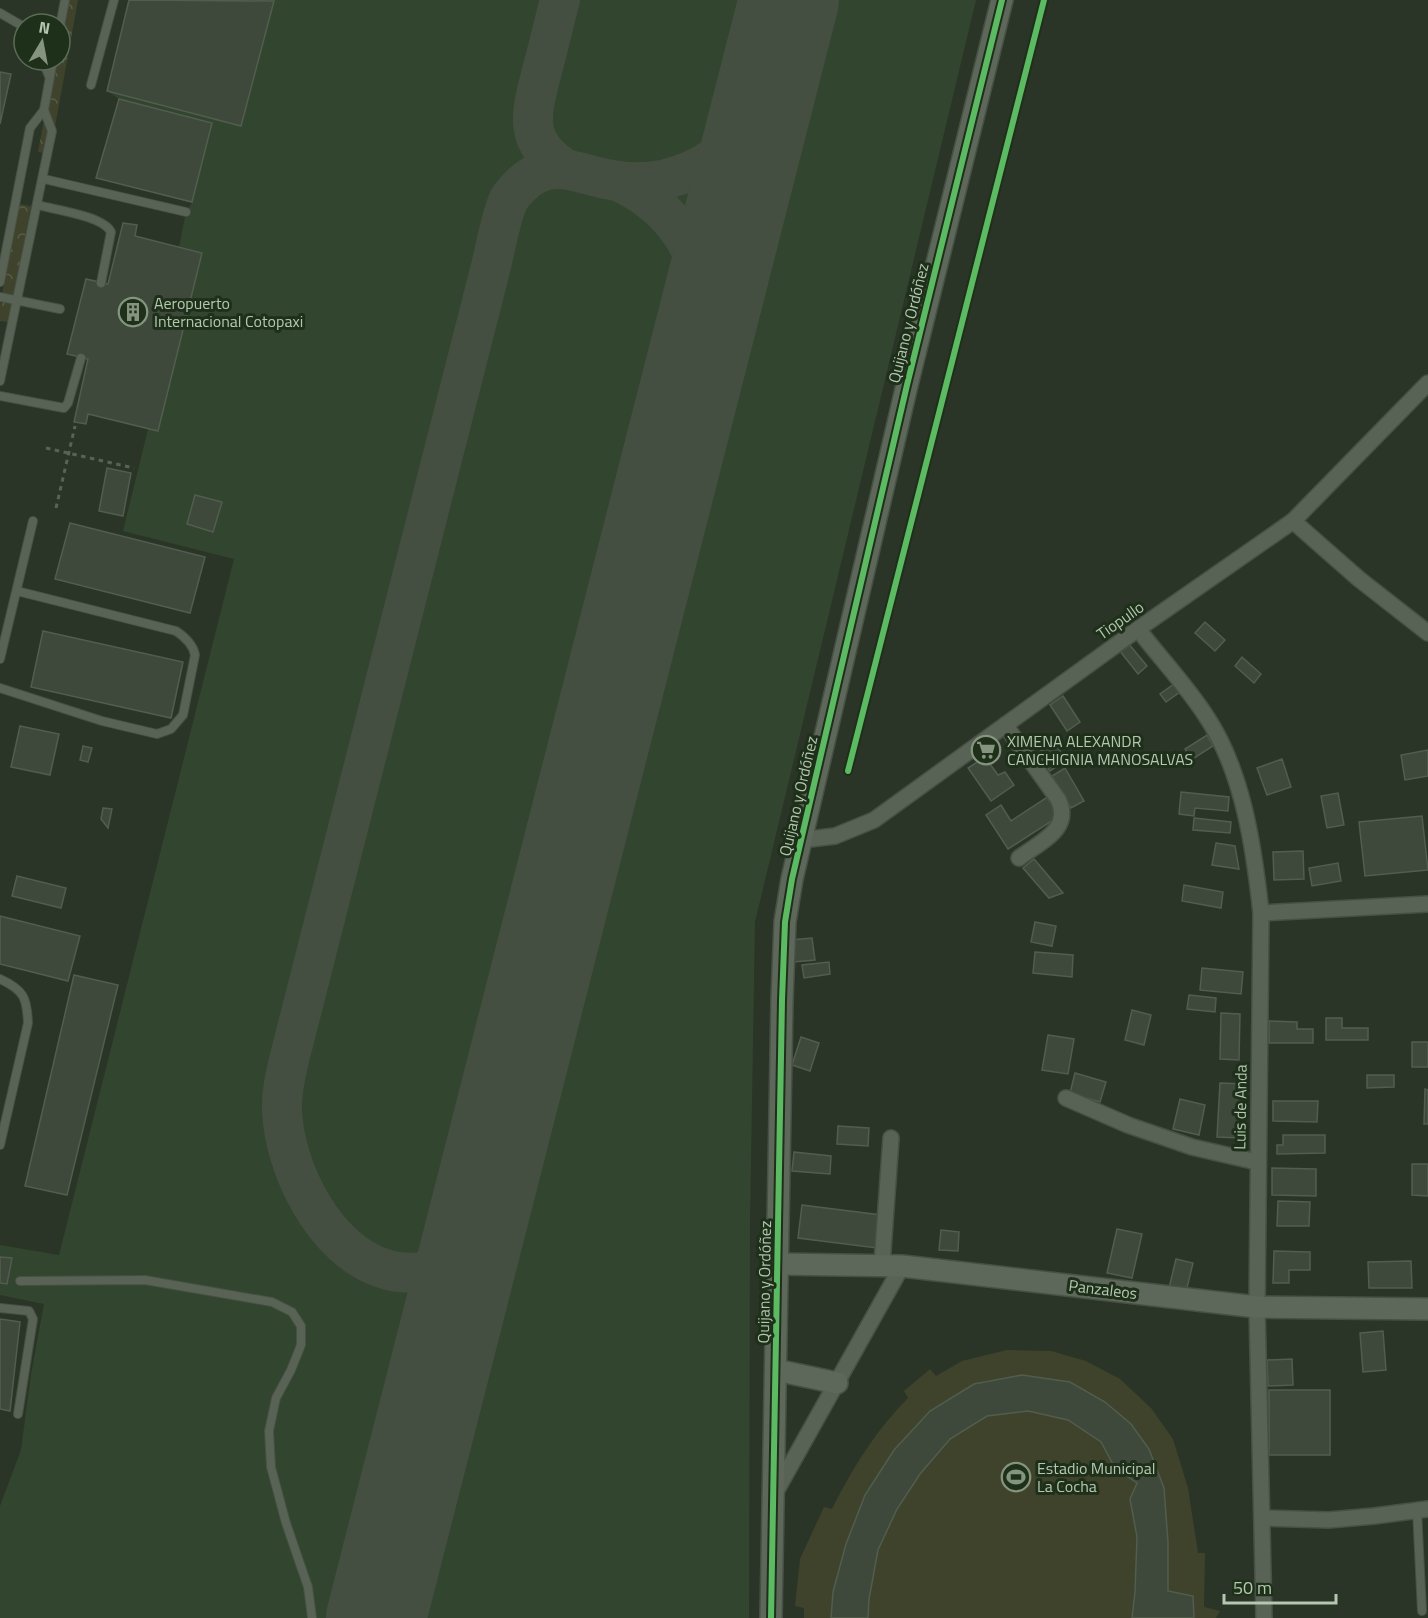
<svg xmlns="http://www.w3.org/2000/svg" width="1428" height="1618" font-family="'Titillium Web',sans-serif">
<defs>
<pattern id="park-crowns" width="20" height="18" patternUnits="userSpaceOnUse" patternTransform="scale(1.5)"><rect width="20" height="18" fill="#3f432b"/><path d="M2 6a3 3 0 1 1 6 0M12 15a3 3 0 1 1 6 0" fill="none" stroke="#585d47"/></pattern>
</defs>
<rect width="100%" height="100%" fill="#2a3527"/>
<polygon fill="#32452e" points="129,0 976,0 755,922 750,1223 749,1618 0,1618 0,1506 21,1450 31,1374 44,1304 0,1295 0,1245 59,1255 234,559 123,531 148,429 89,414 86,424 74,422 88,360 67,354 86,279 108,284 123,223 137,225 135,236 179,247 186,212 192,203 96,178 119,99 107,91"/>
<g fill="url(#park-crowns)">
<polygon points="66,0 78,0 50,154 38,152 55,60 60,60 60,34"/>
<polygon points="19,204 31,206 9,322 0,321 0,305"/>
</g>
<path fill="#3f432b" d="M1007 1350 1051 1351 1086 1361 1120 1379 1151 1408 1173 1439 1188 1488 1198 1553H1205L1204 1607 1220 1611 1216 1618H804V1608L795 1606 800 1559 824 1507 832 1509C854 1466 874 1433 908 1398L904 1391 930 1369 936 1376 962 1361Z"/>
<g fill="none" stroke-linecap="round" stroke-linejoin="round">
<g stroke="#444e41" stroke-width="40">
<path d="M560 0C554 22 549 45 543 67 532 111 520 141 566 169"/>
<path d="M618 181C668 204 701 247 705 303 706 321 701 340 698 358"/>
<path d="M467 1262C440 1270 409 1278 382 1268 324 1249 284 1168 282 1110 281 1092 286 1073 290 1056 342 853 393 650 445 447 460 388 475 329 490 270 495 251 501 215 509 199 512 194 517 189 521 185 553 154 582 177 618 181 667 188 718 166 746 126 758 109 764 89 771 71"/>
</g>
<polyline stroke="#444e41" stroke-width="100" points="376,1618 789,0"/>
</g>
<g fill="#3e493b" stroke="#515d4e" stroke-width="1.5">
<polygon points="129,0 274,1 241,126 107,91"/>
<polygon points="0,72 11,74 0,124"/>
<polygon points="119,99 212,123 192,202 96,178"/>
<polygon points="123,223 137,225 135,236 202,253 158,431 88,414 86,424 74,422 88,359 67,354 86,279 108,284"/>
<polygon points="107,468 131,473 123,516 99,511"/>
<polygon points="195,495 222,502 213,532 187,524"/>
<polygon points="70,523 205,557 190,613 55,579"/>
<polygon points="1205,622 1225,640 1215,651 1195,633"/>
<polygon points="43,631 183,662 171,718 31,687"/>
<polygon points="1128,643 1147,666 1138,674 1119,650"/>
<polygon points="1242,657 1261,674 1254,683 1235,666"/>
<polygon points="1174,684 1180,692 1166,702 1160,694"/>
<polygon points="1063,696 1080,722 1067,731 1050,705"/>
<polygon points="20,726 59,734 50,775 11,767"/>
<polygon points="1207,735 1213,746 1191,760 1185,749"/>
<polygon points="1054,742 1066,760 1050,771 1038,753"/>
<polygon points="83,746 92,748 88,762 80,760"/>
<polygon points="1428,750 1428,776 1405,780 1401,755"/>
<polygon points="985,757 998,775 1005,772 1014,785 991,801 968,768"/>
<polygon points="1282,759 1291,787 1267,795 1257,768"/>
<polygon points="1065,768 1084,801 1071,808 1052,776"/>
<polygon points="1181,792 1229,797 1228,811 1195,808 1194,816 1179,814"/>
<polygon points="1338,793 1344,825 1327,828 1321,796"/>
<polygon points="1049,796 1061,815 1008,849 986,815 1001,805 1011,821"/>
<polygon points="103,808 112,809 108,828 101,819"/>
<polygon points="1422,816 1428,870 1365,876 1359,822"/>
<polygon points="1194,818 1231,822 1230,833 1193,830"/>
<polygon points="1216,843 1235,846 1239,869 1212,865"/>
<polygon points="1303,851 1304,879 1274,880 1273,852"/>
<polygon points="1034,859 1063,893 1049,898 1023,868"/>
<polygon points="1338,863 1341,881 1312,886 1309,868"/>
<polygon points="17,876 66,888 61,908 12,896"/>
<polygon points="1184,885 1223,892 1221,908 1182,901"/>
<polygon points="0,916 80,936 68,981 0,964"/>
<polygon points="1035,922 1056,926 1052,946 1031,942"/>
<polygon points="812,938 815,960 793,962 790,940"/>
<polygon points="1035,952 1073,955 1072,977 1033,973"/>
<polygon points="829,962 830,974 804,978 802,965"/>
<polygon points="1202,968 1243,972 1241,994 1200,990"/>
<polygon points="74,975 118,985 67,1195 25,1186"/>
<polygon points="1189,995 1216,998 1215,1012 1187,1009"/>
<polygon points="1132,1010 1151,1015 1144,1045 1125,1040"/>
<polygon points="1221,1013 1240,1014 1239,1060 1220,1059"/>
<polygon points="1326,1018 1342,1018 1342,1028 1368,1028 1368,1040 1326,1040"/>
<polygon points="1269,1021 1297,1022 1297,1029 1313,1029 1313,1043 1269,1043"/>
<polygon points="1048,1035 1074,1039 1068,1074 1042,1070"/>
<polygon points="801,1037 819,1043 810,1071 792,1065"/>
<rect x="1412" y="1042" width="16" height="25"/>
<polygon points="1075,1073 1106,1082 1100,1102 1070,1093"/>
<polygon points="1367,1075 1394,1075 1394,1087 1367,1088"/>
<polygon points="1220,1083 1244,1084 1241,1138 1217,1137"/>
<polygon points="1425,1089 1428,1090 1428,1124 1424,1124"/>
<polygon points="1180,1099 1205,1105 1199,1135 1173,1129"/>
<polygon points="1273,1101 1318,1101 1317,1122 1273,1121"/>
<polygon points="838,1126 869,1128 868,1146 837,1144"/>
<polygon points="1283,1135 1325,1135 1325,1153 1277,1154 1277,1145 1283,1145"/>
<polygon points="794,1152 831,1156 830,1174 792,1171"/>
<polygon points="1412,1164 1428,1164 1428,1196 1412,1195"/>
<polygon points="1272,1168 1316,1169 1316,1196 1272,1195"/>
<polygon points="1278,1201 1310,1202 1309,1226 1277,1226"/>
<polygon points="802,1205 881,1215 877,1248 798,1238"/>
<polygon points="1117,1229 1142,1234 1132,1278 1107,1273"/>
<polygon points="941,1230 959,1232 958,1251 939,1250"/>
<polygon points="1274,1251 1310,1252 1310,1270 1289,1270 1289,1283 1273,1283"/>
<polygon points="0,1257 12,1258 7,1284 0,1283"/>
<polygon points="1176,1259 1193,1263 1186,1292 1169,1288"/>
<polygon points="1411,1261 1412,1288 1369,1288 1368,1262"/>
<polygon points="0,1319 20,1322 10,1411 0,1409"/>
<polygon points="1383,1331 1386,1370 1363,1372 1360,1333"/>
<polygon points="1292,1359 1293,1385 1268,1386 1267,1360"/>
<polygon points="1022,1375 1070,1382 1105,1402 1131,1424 1149,1449 1164,1488 1168,1542 1168,1591 1193,1596 1194,1618 1132,1618 1135,1592 1137,1537 1130,1499 1137,1483 1115,1468 1101,1442 1068,1420 1028,1411 987,1416 950,1439 920,1474 897,1509 878,1550 869,1599 868,1618 831,1618 833,1592 846,1544 865,1495 894,1450 930,1411 974,1384"/>
<rect x="1269" y="1390" width="61" height="65"/>
</g>
<g fill="none" stroke-linecap="round" stroke-linejoin="round">
<g stroke="#475044" stroke-width="10">
<g id="lane">
<polyline points="0,13 19,24 24,29"/>
<polyline points="60,26 65,0"/>
<polyline points="42,60 49,76"/>
<polyline points="91,85 114,0"/>
<polyline points="44,179 186,212"/>
<path d="M38 205C56 210 103 216 111 232L101 283"/>
<polyline points="0,282 30,128 44,110 53,60"/>
<polyline points="0,297 60,309"/>
<polyline points="0,381 52,131 44,110"/>
<polyline points="0,396 64,408 68,403 81,358"/>
<polyline points="0,659 33,521"/>
<path d="M0 688 102 721 157 734 171 729 183 715 195 655C193 644 185 637 176 631L17 591"/>
<path d="M0 979C24 990 27 998 28 1023L0 1145"/>
<polyline points="20,1281 145,1280 272,1302 292,1312 301,1326 301,1345 291,1370 276,1398 269,1431 271,1467 286,1523 308,1587 312,1618"/>
<polyline points="0,1308 29,1311 33,1319 18,1414"/>
<polyline points="1417,1510 1422,1611"/>
</g>
</g>
<g stroke="#475044" stroke-width="18">
<g id="street">
<polyline points="1293,521 1359,579 1428,633"/>
<path d="M1138 629C1160 658 1186 685 1206 716 1243 771 1254 848 1261 913L1257 1307 1264 1618"/>
<path d="M1005 725 1058 799C1073 829 1040 842 1019 858"/>
<polyline points="802,840 835,836 874,820 1138,629 1293,521 1428,383"/>
<polyline points="1261,913 1428,904"/>
<polyline points="1066,1098 1128,1125 1192,1147 1257,1162"/>
<polyline points="882,1264 891,1138"/>
<polyline points="775,1493 902,1266"/>
<polyline points="1262,1518 1329,1520 1374,1516 1428,1509"/>
</g>
</g>
<g stroke="#475044" stroke-width="24">
<g id="secondary">
<polyline points="778,1264 902,1266 1257,1307 1428,1309"/>
<polyline points="776,1370 837,1383"/>
<polyline points="771,1618 782,1000 785,922 792,879 907,385 1002,0"/>
</g>
</g>
<g stroke="#5a6256" stroke-width="3" stroke-dasharray="4.5 4.5" stroke-linecap="butt">
<polyline points="46,448 134,468"/>
<polyline points="56,508 75,426"/>
</g>
<use href="#lane" stroke="#586356" stroke-width="8"/>
<use href="#street" stroke="#586356" stroke-width="15"/>
<use href="#secondary" stroke="#5d685a" stroke-width="21"/>
<g stroke="#1e301a" stroke-width="10">
<g id="cycleway">
<polyline points="848,771 1044,0"/>
<polyline points="771,1618 782,1000 785,922 792,879 907,385 1002,0"/>
</g>
</g>
<use href="#cycleway" stroke="#5cba63" stroke-width="6"/>
</g>
<defs>
<g id="building-ring" transform="scale(1.5)"><circle r="9.5" fill="#1e301a" stroke="#84947f" stroke-width="1.5"/><path d="M-4-6H4V6H1V3H-1V6H-4ZM-2.5-4.3h1.7v1.8h-1.7ZM.8-4.3h1.7v1.8H.8ZM-2.5-1h1.7V.8h-1.7ZM.8-1h1.7V.8H.8Z" fill="#84947f"/></g>
<g id="supermarket-ring" transform="scale(1.5)"><circle r="9.5" fill="#1e301a" stroke="#84947f" stroke-width="1.5"/><path d="M-6-5.5h2.5l.6 2H6L4.5 2H-2.5L-4.4-4H-6ZM-1.5 3.2a1.3 1.3 0 1 0 .1 0ZM3 3.2a1.3 1.3 0 1 0 .1 0Z" fill="#84947f"/></g>
<g id="stadium-ring" transform="scale(1.5)"><circle r="9.5" fill="#1e301a" stroke="#84947f" stroke-width="1.5"/><path d="M0-5a6.5 5 0 1 0 0 10a6.5 5 0 1 0 0-10ZM-3.5-1.8h7v3.6h-7Z" fill="#84947f"/></g>
</defs>
<g fill-rule="evenodd">
<use href="#building-ring" x="133" y="312"/>
<use href="#supermarket-ring" x="986" y="750"/>
<use href="#stadium-ring" x="1016" y="1477"/>
</g>
<g text-anchor="middle" stroke-width="6" stroke-linejoin="round" paint-order="stroke">
<g font-size="16" fill="#b4c7af" stroke="#1e301a" text-anchor="start">
<text x="154" y="309">Aeropuerto<tspan x="154" dy="18">Internacional Cotopaxi</tspan></text>
<text x="1007" y="747">XIMENA ALEXANDR<tspan x="1007" dy="18">CANCHIGNIA MANOSALVAS</tspan></text>
<text x="1037" y="1474">Estadio Municipal<tspan x="1037" dy="18">La Cocha</tspan></text>
</g>
<g font-size="16" fill="#b4c7af" stroke="#1e301a">
<text transform="translate(908 323) rotate(-76)" y="6">Quijano y Ordóñez</text>
<text transform="translate(1120 620) rotate(-35)" y="6">Tiopullo</text>
<text transform="translate(798 796) rotate(-77)" y="6">Quijano y Ordóñez</text>
<text transform="translate(1240 1107) rotate(-89)" y="6">Luis de Anda</text>
<text transform="translate(764 1282) rotate(-89)" y="6">Quijano y Ordóñez</text>
<text transform="translate(1103 1289) rotate(7)" y="6">Panzaleos</text>
</g>
</g>
<g transform="translate(42 42) rotate(10)"><circle r="28" fill="#1e301a" stroke="#5a6c56" stroke-width="1.5"/>
<path d="M0-4.5L10 22L0 15L-10 22Z" fill="#84947f"/>
<text y="-9" font-size="16" font-weight="bold" text-anchor="middle" fill="#b4c7af">N</text>
</g>
<path d="M1224 1594v9h112v-9" fill="none" stroke="#b4c7af" stroke-width="3"/>
<text x="1233" y="1594" font-size="18" fill="#b4c7af" stroke="#1e301a" stroke-width="4.5" paint-order="stroke">50 m</text>
</svg>
